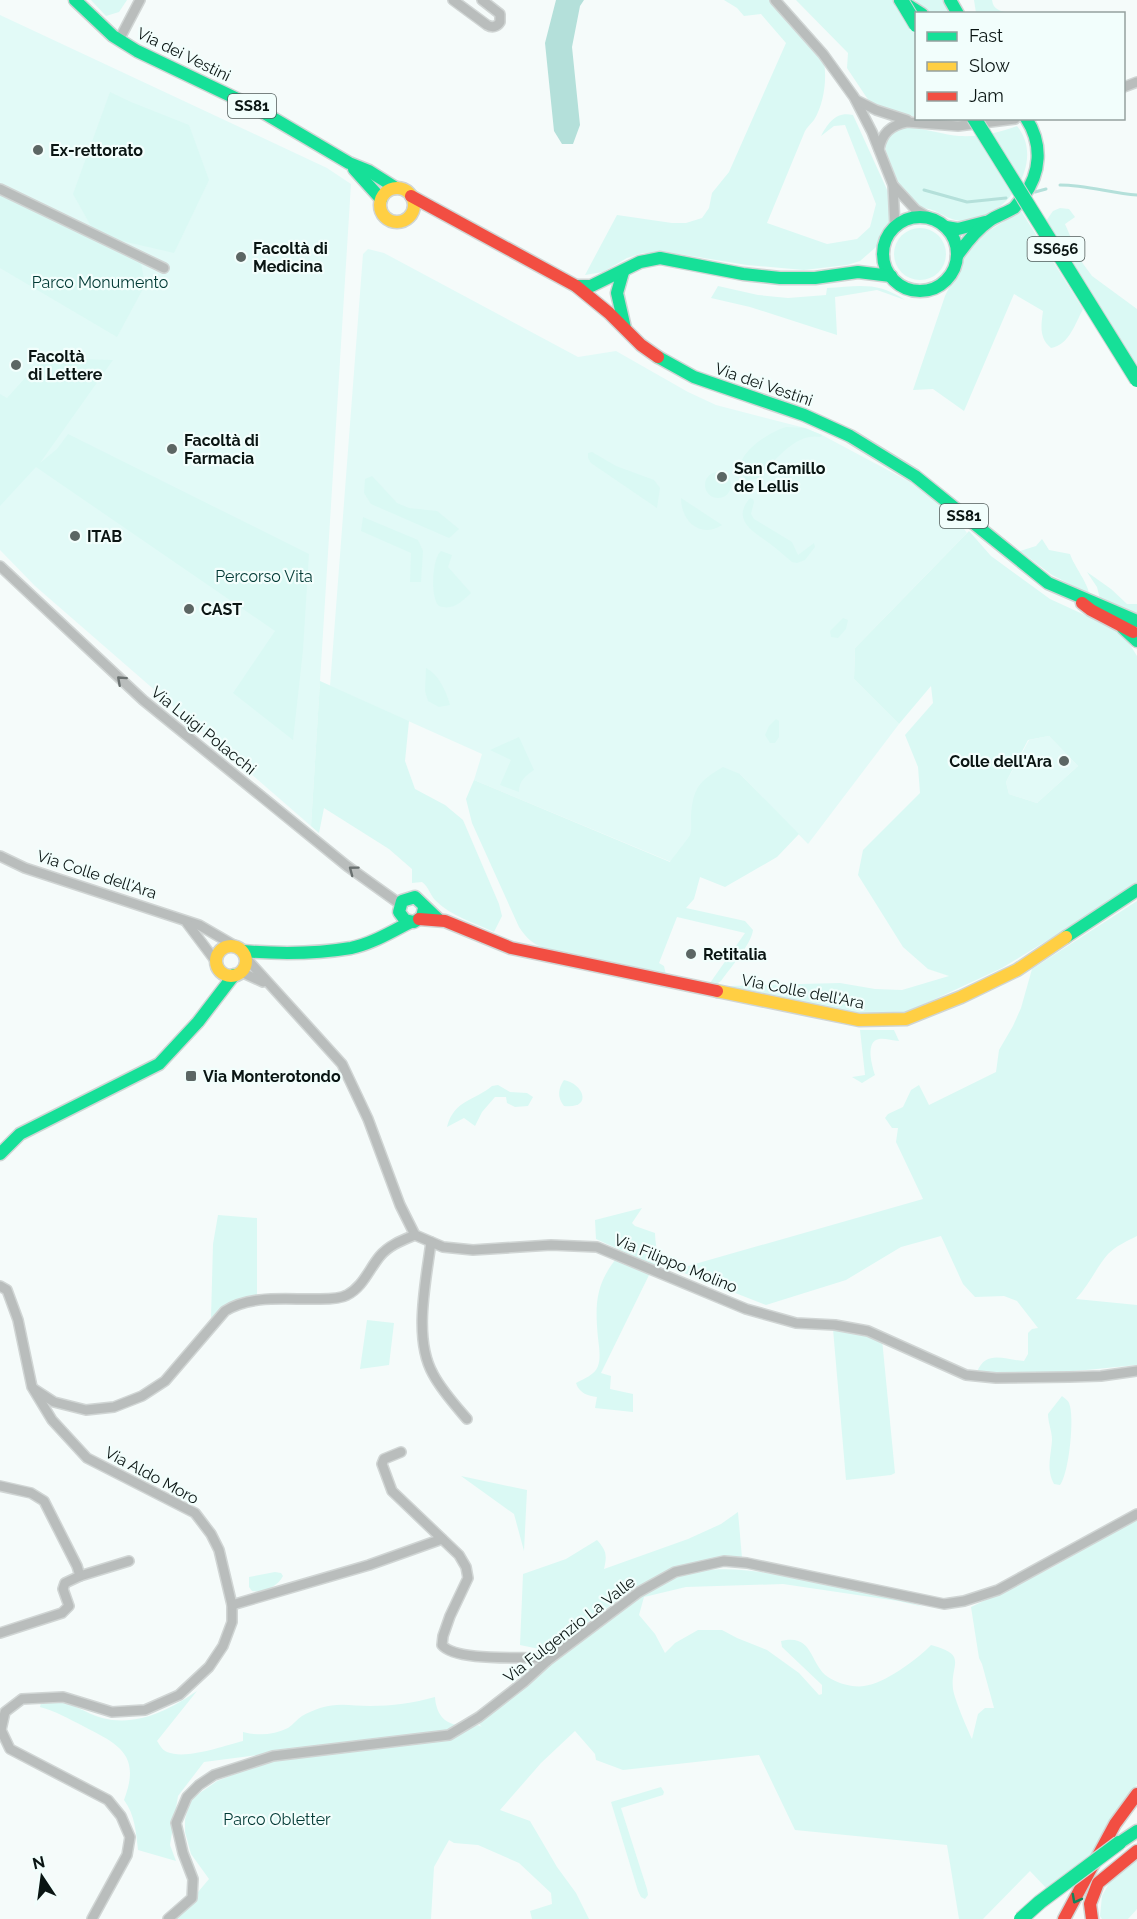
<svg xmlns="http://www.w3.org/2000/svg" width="1137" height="1919" font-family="Raleway,sans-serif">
<rect width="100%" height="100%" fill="#f5fbfa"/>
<g fill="#e2faf7">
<polygon points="0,15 327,168 351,184 311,826 35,586 0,550"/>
<polygon points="368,249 384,253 578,357 616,351 688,392 716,405 805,428 822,435 910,482 965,521 962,526 967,533 855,648 854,679 899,724 808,844 740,774 676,864 474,780 482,754 330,686 363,254"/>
<polygon points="1049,736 1078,766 1037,803 1009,794 1006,782 1029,740"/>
</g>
<g fill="#daf9f4" fill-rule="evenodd">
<polygon points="91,0 127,0 119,12 106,16"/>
<path d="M724 0H769L824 62C827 80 824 104 814 120 811 124 807 127 805 131L767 223 827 244 857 239 870 227 876 204 845 125 834 126 821 136C828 123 836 111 853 115L889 194 891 218 889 228 883 241 860 261 847 265 804 270 747 265 679 254 643 253 627 258 603 272 585 275 617 215 672 223H686L702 218 709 208 712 193 729 172 786 43 761 14 744 16 737 8Z"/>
<polygon points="796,0 894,0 916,35 916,117 893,111 869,101 847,68 848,53"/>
<polygon points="915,0 945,0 953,13 928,13"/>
<path d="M974 0H992C993 10 1001 11 1009 13H976Z"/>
<polygon points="110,92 131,102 189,125 209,180 174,253 96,235 73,194"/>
<path d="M1017 126C1046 161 1008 217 967 221 956 222 946 217 937 212 932 209 925 209 920 206 903 199 896 178 890 162 886 151 879 138 892 130 905 122 943 135 959 136 980 137 998 133 1017 126Z"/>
<polygon points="0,194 140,257 145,285 117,337 0,268"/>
<polygon points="1060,208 1069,209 1075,217 1065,224 1081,261 1092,276 1137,309 1137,369 1046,221 1053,211"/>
<path d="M1021 211 1083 309C1075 324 1069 345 1051 348 1039 338 1041 326 1043 311L1014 294 964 411 933 389 913 390 945 296 965 255 987 232Z"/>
<circle cx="920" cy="254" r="26"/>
<path d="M718 286 758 295 788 298 826 295 827 288C858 286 878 281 905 300L877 290 835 297 837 335 750 307 711 298Z"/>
<polygon points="43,358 113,360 40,463 57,449 68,434 309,554 303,650 293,740 233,693 275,631 36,467 0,506 0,394 7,398"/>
<path d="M786 427 805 428 822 435 821 437C794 432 775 462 757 479L746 480C725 458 769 432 786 427Z"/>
<polygon points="592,452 616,466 654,480 660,488 657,508 591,463 588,458 588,453"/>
<circle cx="718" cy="485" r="13"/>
<polygon points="372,476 397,503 409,508 437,511 459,529 449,538 371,504 364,493 365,479"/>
<path d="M681 498 722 525C700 539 681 521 681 498Z"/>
<path d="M750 498 753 499 754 502 751 514 754 519 792 542 798 555 814 543 815 547 805 560 797 563 792 562C784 555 777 549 769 543 753 531 731 520 750 498Z"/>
<polygon points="363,517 418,540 423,551 421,582 410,582 411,553 361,531"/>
<path d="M969 531 991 556 1050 599 1111 627 1127 640 1137 656V882L1112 901 1002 968 903 1014 868 1016 729 986 840 983 875 989 902 990 949 976 928 969 903 947 858 875 863 850 920 793 918 767 905 735 933 703 931 686 899 724 854 679 855 648ZM1049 736 1078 766 1037 803 1009 794 1006 782 1028 740Z"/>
<path d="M1042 539 1049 550 1070 554C1074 566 1089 585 1089 594L1052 575 1020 551 1036 546Z"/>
<path d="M441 551 452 555 448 567 471 593C461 602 453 611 439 606 430 598 432 558 441 551Z"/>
<polygon points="1087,572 1111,589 1127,604 1137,604 1137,615 1100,599 1097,587"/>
<polygon points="843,618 848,620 846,629 838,638 831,637 830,631"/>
<path d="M426 668C439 675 446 691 450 705L439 707 428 701 425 691Z"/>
<path d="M320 681 409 721 405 761 415 789 445 805 463 820 499 904 502 916 494 932C475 923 451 916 436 901 430 895 429 887 422 882L412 883V869L389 849 324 808 319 833 311 826Z"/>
<polygon points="776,719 779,721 779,737 775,743 770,743 765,735 769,726"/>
<path d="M519 737 534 770C525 776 519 781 519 792L500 785 511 760 490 750Z"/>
<path d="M723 767 740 774 799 834 777 857 725 887 700 877 694 899 686 908 745 921 753 930C751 945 730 968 721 981L716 984 710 983 745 933 677 917 659 963 664 966 666 975 546 949C533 944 527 939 519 927L472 823 466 799 474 780 670 862C674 856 688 839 690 835 692 830 691 821 691 816 693 788 699 781 723 767Z"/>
<path d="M1137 901V1236C1127 1241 1116 1246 1108 1254 1096 1268 1089 1285 1076 1299L1137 1305V1365C1083 1370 1031 1377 977 1372 986 1349 1005 1360 1024 1361L1028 1354V1333L1032 1329 1038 1328 1017 1301 1004 1296 975 1297 963 1284 941 1236 901 1247 846 1280 766 1305 656 1262 657 1267 596 1239 595 1220 642 1208 632 1223 635 1226 655 1233C656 1257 660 1258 681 1268L923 1199 896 1142 898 1128H892L885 1118 888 1114 903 1107 911 1090 919 1085 929 1105 996 1072 999 1050 1013 1026 1021 1008 1032 969Z"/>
<path d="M860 1030H894L899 1041C892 1041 885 1038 879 1039 865 1041 872 1066 875 1075L862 1083 852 1077 865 1075Z"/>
<path d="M564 1080C584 1084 593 1109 564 1106 557 1097 558 1089 564 1080Z"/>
<path d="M498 1085 510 1092 527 1093 533 1097 528 1106 515 1107 507 1103 506 1097H495L482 1112 475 1126 464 1118 447 1127C454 1100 474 1101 492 1086Z"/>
<path d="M218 1215 257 1218V1296C237 1298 225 1304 211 1318L213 1244Z"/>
<path d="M616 1259 650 1273 601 1373 611 1376 610 1389 633 1394V1412L595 1408 597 1397C588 1396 579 1393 576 1383 583 1379 595 1375 598 1366 601 1358 599 1347 598 1338 595 1306 595 1285 616 1259Z"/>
<polygon points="367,1320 394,1323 389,1365 360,1369"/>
<polygon points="833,1329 858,1332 882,1339 895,1473 891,1475 846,1480"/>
<path d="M1062 1396C1064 1398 1068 1400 1069 1403 1075 1416 1069 1474 1060 1485L1054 1484C1046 1468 1051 1457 1052 1440 1052 1431 1048 1423 1048 1414Z"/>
<polygon points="461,1476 527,1490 524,1551 514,1514"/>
<path d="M738 1512 742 1558C726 1560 707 1560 691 1564 639 1576 598 1617 556 1647L544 1650 520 1645 523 1574 566 1559 597 1540C607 1551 607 1556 604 1569L688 1539 721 1524Z"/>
<path d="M1137 1519V1784L1114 1814 1097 1849 1048 1890 1030 1871 983 1919H959L947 1845 795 1830 759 1755 623 1770 596 1760 595 1754 575 1731 541 1763 500 1810 530 1821 557 1867 576 1893 589 1919H532L530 1911 552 1904 551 1893 519 1863 478 1845 454 1843 449 1840 434 1867 431 1919H173L182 1911 209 1879 191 1854 185 1832V1819L191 1799 217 1781 273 1759 437 1740 478 1725 482 1727 477 1722C517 1689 558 1658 599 1627 623 1609 646 1588 675 1578 721 1560 772 1574 818 1583 854 1589 890 1596 924 1607L898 1601 783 1584 686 1587 644 1597 639 1615 655 1634 665 1653 675 1643 698 1630H722L737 1638 767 1650 799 1673 819 1695 822 1694V1685L782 1647 781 1641C814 1633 809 1664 828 1677 836 1683 854 1688 864 1686 884 1684 918 1659 931 1645 969 1655 950 1664 953 1689 955 1701 967 1728 972 1739L978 1714 985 1708H994L982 1664 979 1658 971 1607 1051 1568Z"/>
<path d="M275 1572 281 1573 283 1576C277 1587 264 1593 252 1591L249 1587V1577Z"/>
<path d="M197 1691 157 1741C160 1745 162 1750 167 1752 186 1760 223 1746 243 1741V1732C258 1736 274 1735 288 1728 293 1725 297 1719 302 1716 307 1713 314 1710 320 1708 339 1702 352 1706 370 1706 392 1706 414 1703 435 1697 436 1712 443 1724 459 1725L455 1730 204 1762 178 1796 170 1845 176 1861 138 1850C136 1832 135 1815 124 1800 141 1755 120 1745 83 1726 69 1719 56 1711 40 1707L41 1703C63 1694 82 1713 102 1718 137 1727 169 1710 197 1691Z"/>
<polygon points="661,1787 664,1792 663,1795 621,1808 647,1889 648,1895 645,1899 641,1897 638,1891 611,1802"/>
<polygon points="1137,1857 1137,1909 1128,1919 1102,1919 1100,1916 1102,1896 1113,1876"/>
</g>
<polygon fill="#b4e0da" points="556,0 584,0 580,6 572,47 580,125 573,144 562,144 554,131 545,43"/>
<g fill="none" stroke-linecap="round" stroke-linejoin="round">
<g stroke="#b4e0da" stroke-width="3">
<path d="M1060 185C1086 185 1111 193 1137 195"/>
<polyline points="924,190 967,202 1006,198"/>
<polyline points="1035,192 1046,189"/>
</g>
<g stroke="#d0d5d4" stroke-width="12">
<g id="street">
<path d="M453 0 487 25C492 28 497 27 500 22V14L482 0"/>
<polyline points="775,0 823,54 854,97 872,132 893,185 916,210 930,218"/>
<polyline points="119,40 140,0"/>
<polyline points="1124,87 1137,82"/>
<polyline points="856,100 876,110 907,120"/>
<path d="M879 149C882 133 891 125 907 122L958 126 1015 119"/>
<polyline points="893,185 895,227"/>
<polyline points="0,189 164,268"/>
<polyline points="0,566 143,700 347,866 400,904"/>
<polyline points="0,856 25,868 199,925 237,947"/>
<polyline points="187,923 217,963"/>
<polyline points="246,958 342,1064 368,1119 400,1205 415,1235 443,1247 473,1250 551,1245 597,1247 746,1309 796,1323 835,1325 868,1331 966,1375 996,1378 1069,1377 1101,1376 1137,1371"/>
<polyline points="241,972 263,982"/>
<path d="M431 1242C426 1281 413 1339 433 1374 442 1391 455 1405 467 1419"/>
<polyline points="0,1286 7,1290 18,1320 32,1387 52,1420 87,1458 195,1513 211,1534 219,1550 232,1605 232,1622 223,1646 209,1667 179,1695 145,1710 112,1712 63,1697 22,1699 5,1712 1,1730 10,1749 108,1800 121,1816 130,1837 127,1855 92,1919"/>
<path d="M34 1389 54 1402 86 1410 114 1407 142 1396 165 1381 225 1311C252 1294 289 1300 320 1299 328 1299 340 1299 347 1295 363 1287 369 1269 380 1256 389 1245 403 1240 415 1235"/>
<path d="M401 1452 384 1459 382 1464 392 1491 459 1555 466 1567 468 1578 450 1616 443 1636 442 1645C455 1661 517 1657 539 1658L547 1661"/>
<polyline points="0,1486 31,1493 44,1501 77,1566 80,1576 65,1583 63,1589 69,1606 62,1613 0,1633"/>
<polyline points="80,1576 129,1561"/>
<polyline points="232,1605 369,1565 442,1539"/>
<polyline points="168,1919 192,1898 193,1879 183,1853 176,1823 187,1797 199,1785 214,1775 273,1756 449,1735 479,1717 524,1682 547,1661 639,1592 675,1572 724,1561 747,1563 944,1604 964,1601 998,1590 1137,1514"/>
</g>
</g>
<g stroke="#d0d5d4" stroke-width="15">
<g id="fast">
<polyline points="75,0 113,36 137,51 254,107 349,163 369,171 396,188"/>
<polyline points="900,0 922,14"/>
<polyline points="950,0 958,14"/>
<polyline points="354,169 381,199"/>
<circle cx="920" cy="254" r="37"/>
<polyline points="946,227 958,229 985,222"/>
<path d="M957 256C966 243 976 230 989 221 996 216 1006 213 1014 208 1017 205 1020 200 1023 197 1041 173 1043 144 1026 118"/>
<polyline points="623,272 617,293 625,328"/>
<polyline points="576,286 591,286 640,262 660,258 743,274 780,278 815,278 858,272 891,276"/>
<polyline points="658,357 694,377 804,415 850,436 915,476 1048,583 1137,621"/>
<polyline points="1123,628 1137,641"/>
<polyline points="424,908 422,917 414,922 405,920 399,912 402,901 415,897 438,919"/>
<polyline points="1066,937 1137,890"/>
<path d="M243 951C279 954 315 954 351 948 372 944 392 931 411 922"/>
<polyline points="0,1154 20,1134 159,1064 198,1022 234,975"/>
<polyline points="1119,1843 1137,1831"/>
</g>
</g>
<g stroke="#d0d5d4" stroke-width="15">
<g id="slow">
<circle cx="397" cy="205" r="17"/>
<circle cx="231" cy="961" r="15"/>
<polyline points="717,991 859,1020 906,1019 961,997 1017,970 1066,937"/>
</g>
</g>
<g stroke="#d0d5d4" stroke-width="15">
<g id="jam">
<polyline points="411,196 576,286 609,313 641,345 658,357"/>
<polyline points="1082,603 1091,610 1133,632"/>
<polyline points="419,919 445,921 511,948 717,991"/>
<polyline points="1064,1919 1115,1824 1137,1794"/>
<polyline points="1092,1919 1090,1904 1098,1883 1137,1851"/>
</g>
</g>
<use href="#street" stroke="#b9bdbc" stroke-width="9"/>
<use href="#fast" stroke="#16e098" stroke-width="12"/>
<use href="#slow" stroke="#ffcf43" stroke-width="12"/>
<use href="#jam" stroke="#f24e42" stroke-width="12"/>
<g stroke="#d0d5d4" stroke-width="16" stroke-linecap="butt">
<g id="fast-bridge">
<polyline points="901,0 916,25"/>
<polyline points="974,118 1137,380"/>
<polyline points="1021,1919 1040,1902 1119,1843"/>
</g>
</g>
<use href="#fast-bridge" stroke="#16e098" stroke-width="14"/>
</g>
<defs><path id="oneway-chevron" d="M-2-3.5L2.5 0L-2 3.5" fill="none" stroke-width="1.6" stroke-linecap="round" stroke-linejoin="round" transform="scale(1.5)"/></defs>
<g stroke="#6a7170">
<use href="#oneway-chevron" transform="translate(121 680) rotate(-138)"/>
<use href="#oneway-chevron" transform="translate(353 870) rotate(-143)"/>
</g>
<use stroke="#11855c" href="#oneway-chevron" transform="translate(1076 1899) rotate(118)"/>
<g fill="#5c6664" stroke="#f2fefc" stroke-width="2">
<circle cx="38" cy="150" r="6"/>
<circle cx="241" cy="257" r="6"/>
<circle cx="16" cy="365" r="6"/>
<circle cx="172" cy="449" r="6"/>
<circle cx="722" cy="477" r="6"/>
<circle cx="75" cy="536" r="6"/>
<circle cx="189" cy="609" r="6"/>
<circle cx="1064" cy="761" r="6"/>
<circle cx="691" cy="954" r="6"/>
<rect x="185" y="1070" width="12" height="12" rx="3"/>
</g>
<g text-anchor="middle" stroke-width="4.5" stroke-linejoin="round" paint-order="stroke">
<g fill="#f2fefc" stroke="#505b59" stroke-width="1.5">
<rect x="228" y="94" width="48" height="24" rx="4.5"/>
<rect x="1027.5" y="237" width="57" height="24" rx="4.5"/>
<rect x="940" y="504" width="48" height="24" rx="4.5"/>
</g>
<g font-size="15" font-weight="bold" fill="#0a1513">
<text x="252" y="111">SS81</text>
<text x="1056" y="254">SS656</text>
<text x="964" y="521">SS81</text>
</g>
<g font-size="16" fill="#0a1513" stroke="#f2fefc">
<text transform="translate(184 54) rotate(26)" y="6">Via dei Vestini</text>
<text transform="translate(764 384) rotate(19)" y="6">Via dei Vestini</text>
<text transform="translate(204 730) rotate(39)" y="6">Via Luigi Polacchi</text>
<text transform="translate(97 874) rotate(18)" y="6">Via Colle dell'Ara</text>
<text transform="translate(803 991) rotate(11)" y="6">Via Colle dell'Ara</text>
<text transform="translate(676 1263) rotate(22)" y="6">Via Filippo Molino</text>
<text transform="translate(152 1475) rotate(28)" y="6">Via Aldo Moro</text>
<text transform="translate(569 1629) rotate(-38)" y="6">Via Fulgenzio La Valle</text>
</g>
<g font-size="16" font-weight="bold" fill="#0a1513" stroke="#f2fefc" text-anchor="start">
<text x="50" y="156">Ex-rettorato</text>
<text x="253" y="254">Facoltà di<tspan x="253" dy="18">Medicina</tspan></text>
<text x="28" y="362">Facoltà<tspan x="28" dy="18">di Lettere</tspan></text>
<text x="184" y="446">Facoltà di<tspan x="184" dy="18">Farmacia</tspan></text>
<text x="734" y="474">San Camillo<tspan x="734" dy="18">de Lellis</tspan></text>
<text x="87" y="542">ITAB</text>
<text x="201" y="615">CAST</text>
<text x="1052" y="767" text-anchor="end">Colle dell'Ara</text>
<text x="703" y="960">Retitalia</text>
<text x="203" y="1082">Via Monterotondo</text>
</g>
<g font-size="16" fill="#003934" stroke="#f2fefc">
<text x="100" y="288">Parco Monumento</text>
<text x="264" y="582">Percorso Vita</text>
<text x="277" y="1825">Parco Obletter</text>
</g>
</g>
<rect x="915" y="12" width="210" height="108" fill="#f2fefc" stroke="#95a19f" stroke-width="1.5"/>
<rect x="927" y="32" width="30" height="9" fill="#16e098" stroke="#95a19f" stroke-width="1.5"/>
<text x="969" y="42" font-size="18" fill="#0a1513">Fast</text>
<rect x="927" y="62" width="30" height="9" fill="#ffcf43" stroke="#95a19f" stroke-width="1.5"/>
<text x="969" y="72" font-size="18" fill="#0a1513">Slow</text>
<rect x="927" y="92" width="30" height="9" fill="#f24e42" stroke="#95a19f" stroke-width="1.5"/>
<text x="969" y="102" font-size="18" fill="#0a1513">Jam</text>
<g transform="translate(42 1877) rotate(347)" stroke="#f2fefc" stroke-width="4.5" paint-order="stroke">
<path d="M0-4.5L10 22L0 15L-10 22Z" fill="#0a1513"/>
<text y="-9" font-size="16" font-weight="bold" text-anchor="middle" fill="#0a1513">N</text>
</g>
</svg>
